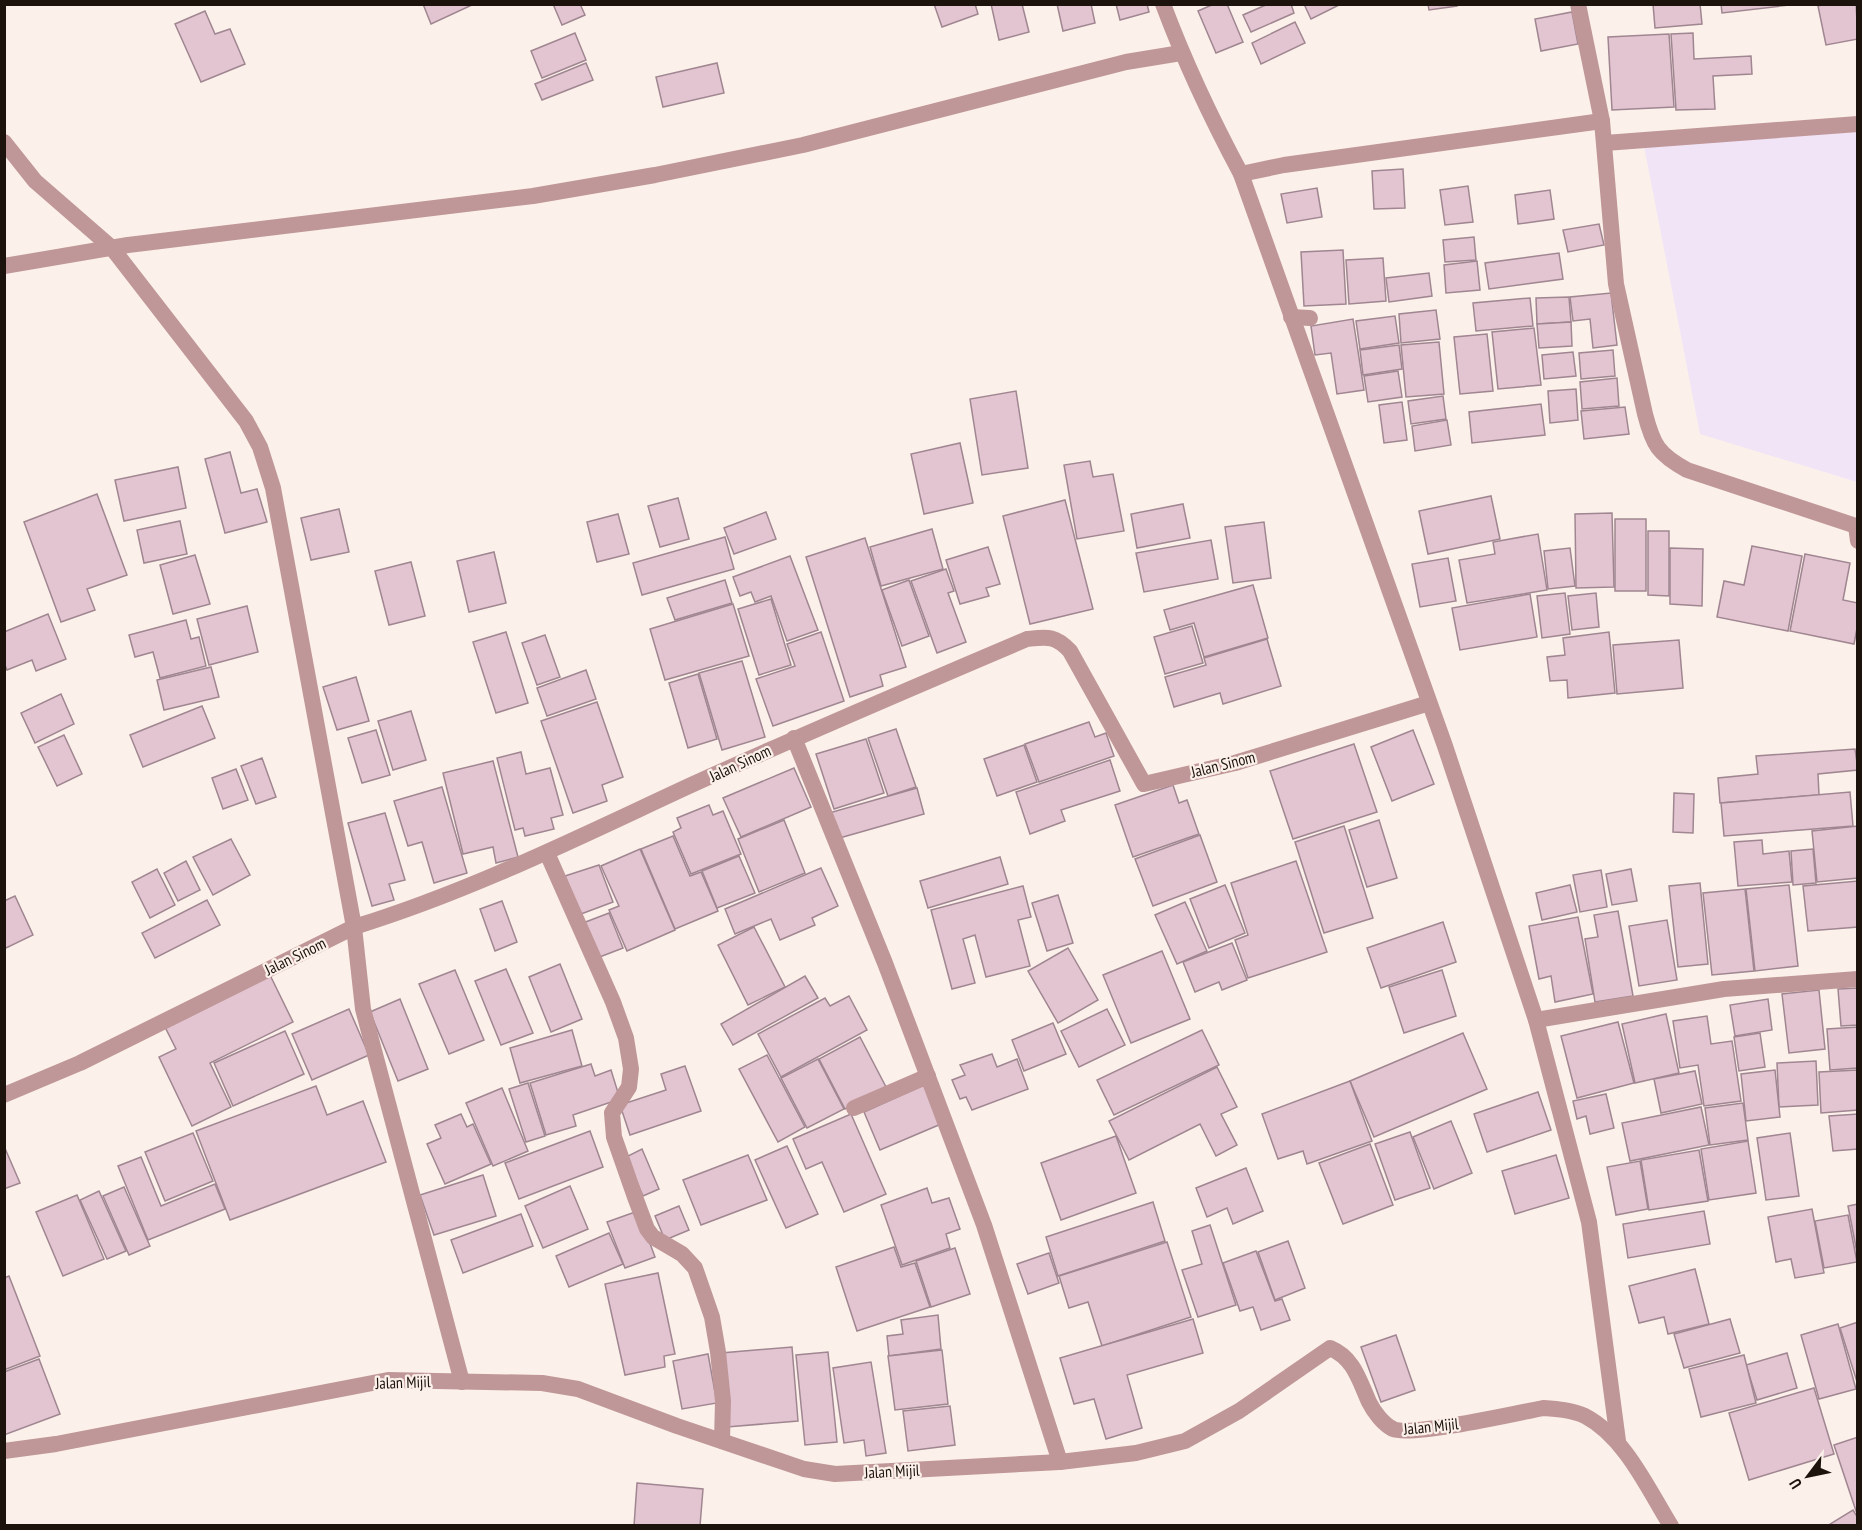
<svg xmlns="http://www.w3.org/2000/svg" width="1862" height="1530" font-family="'PT Sans Narrow',sans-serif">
<rect width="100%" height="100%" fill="#fbf1ea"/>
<polygon fill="#f2e4f7" points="1857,128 1857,482 1700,434 1642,136"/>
<g fill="#e2c5d1" stroke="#a08691" stroke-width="1.5">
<polygon points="423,4 474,4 431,24"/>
<polygon points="553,4 580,4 585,15 562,25"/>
<polygon points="934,4 975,4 978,14 942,27"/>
<polygon points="991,4 1022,4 1029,32 999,40"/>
<polygon points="1057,4 1091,4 1095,23 1063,31"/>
<polygon points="1116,4 1147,4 1149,12 1120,20"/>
<polygon points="1214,4 1227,4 1243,42 1216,53 1198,11"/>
<polygon points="1268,4 1291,4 1294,13 1251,32 1243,15"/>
<polygon points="1304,4 1341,4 1311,19"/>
<polygon points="1428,4 1457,4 1457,6 1429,10"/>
<polygon points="1653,4 1700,4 1702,24 1655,28"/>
<polygon points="1721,4 1798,4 1722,13"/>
<polygon points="1826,4 1856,4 1858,39 1826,45 1818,6"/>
<polygon points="205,11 215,34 230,29 245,64 201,82 175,24"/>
<polygon points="1572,12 1578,44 1541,51 1535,19"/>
<polygon points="1295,22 1305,43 1261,64 1252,43"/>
<polygon points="575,33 586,60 542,78 531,51"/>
<polygon points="1693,33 1694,59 1751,56 1752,74 1713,76 1715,109 1676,110 1671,34"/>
<polygon points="1669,34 1674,107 1612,110 1608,37"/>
<polygon points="586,63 593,80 542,100 535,84"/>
<polygon points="717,63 724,93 663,107 656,77"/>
<polygon points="1403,169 1405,208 1374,209 1372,171"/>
<polygon points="1468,186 1473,222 1445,225 1440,190"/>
<polygon points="1317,188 1322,217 1287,223 1281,194"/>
<polygon points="1550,190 1554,219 1518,224 1515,195"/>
<polygon points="1599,224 1604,245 1568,252 1563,230"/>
<polygon points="1474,237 1476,260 1445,262 1443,240"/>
<polygon points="1343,250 1346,304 1304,306 1301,252"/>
<polygon points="1559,253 1563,279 1489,289 1485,263"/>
<polygon points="1383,258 1386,301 1349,304 1346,260"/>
<polygon points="1477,261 1480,290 1446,293 1444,265"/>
<polygon points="1429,273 1432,296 1389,302 1386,278"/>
<polygon points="1611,293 1617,345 1593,348 1590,319 1573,321 1570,297"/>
<polygon points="1569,297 1571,322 1537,324 1536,298"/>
<polygon points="1530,298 1533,326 1476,331 1473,303"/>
<polygon points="1436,310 1440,339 1401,343 1399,314"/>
<polygon points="1395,316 1399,343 1360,349 1356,321"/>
<polygon points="1353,319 1364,390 1337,394 1331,353 1315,355 1311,326"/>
<polygon points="1571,322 1572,346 1539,348 1537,324"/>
<polygon points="1534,328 1541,385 1498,389 1492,332"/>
<polygon points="1487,334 1493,391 1460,394 1454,337"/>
<polygon points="1439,342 1444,394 1406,397 1401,345"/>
<polygon points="1399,345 1402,369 1363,375 1360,350"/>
<polygon points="1613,350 1615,376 1581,379 1579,353"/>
<polygon points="1573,352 1576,376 1544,379 1542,355"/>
<polygon points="1398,371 1402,397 1368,402 1364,376"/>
<polygon points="1617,378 1619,406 1582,409 1580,382"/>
<polygon points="1576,389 1578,420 1550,423 1548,391"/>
<polygon points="1016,391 1028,468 982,475 970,399"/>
<polygon points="1443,396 1446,419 1411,424 1408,401"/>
<polygon points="1402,402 1407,440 1384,443 1379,405"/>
<polygon points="1541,404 1545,435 1472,443 1469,412"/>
<polygon points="1625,407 1629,434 1584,439 1581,411"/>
<polygon points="1447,420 1451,445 1415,451 1412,426"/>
<polygon points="960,443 973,503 924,514 911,454"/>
<polygon points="230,452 241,493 257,489 267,522 225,533 205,459"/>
<polygon points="1090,461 1093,477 1113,474 1124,531 1077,539 1064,465"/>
<polygon points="178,467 186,508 124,521 115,480"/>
<polygon points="97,494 127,575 87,589 95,610 61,622 24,522"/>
<polygon points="1491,496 1500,539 1428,554 1419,511"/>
<polygon points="678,498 689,539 660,547 648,506"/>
<polygon points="1065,500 1093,609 1030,624 1003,516"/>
<polygon points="1183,504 1190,538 1137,548 1131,514"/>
<polygon points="339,509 349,552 311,560 301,518"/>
<polygon points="766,512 776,539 734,554 724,528"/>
<polygon points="1612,513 1614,587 1576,588 1575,514"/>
<polygon points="618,514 629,554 597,562 587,522"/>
<rect x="1615" y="519" width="31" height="72"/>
<polygon points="180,521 187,554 144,563 137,530"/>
<polygon points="1264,522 1271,578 1233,583 1225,527"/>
<polygon points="932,529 943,569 881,586 870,547"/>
<polygon points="1648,531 1669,531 1669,596 1648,595"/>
<polygon points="1538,534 1547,590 1467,603 1459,560 1495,554 1493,542"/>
<polygon points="725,537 734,569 642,595 633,563"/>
<polygon points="865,538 906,667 880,675 883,686 850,697 806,557"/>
<polygon points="1211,540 1218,579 1144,592 1136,553"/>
<polygon points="1752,546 1802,556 1788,631 1717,617 1724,581 1744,585"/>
<polygon points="988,547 1000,584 986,588 989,596 960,604 946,560"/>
<polygon points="1570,548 1575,586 1548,589 1544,551"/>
<polygon points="1670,548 1703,549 1702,606 1670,604"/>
<polygon points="494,552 506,603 469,612 457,561"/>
<polygon points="1805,554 1850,563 1843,600 1858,603 1858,623 1854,644 1790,631"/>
<polygon points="195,555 210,604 173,614 160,565"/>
<polygon points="790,556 818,630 787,641 771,596 755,602 751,592 740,596 733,577"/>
<polygon points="1448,558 1456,601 1420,607 1412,564"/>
<polygon points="411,562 425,616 389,625 375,571"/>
<polygon points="946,569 954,591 948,593 966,642 937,653 911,581"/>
<polygon points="725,580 732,603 675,620 667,598"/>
<polygon points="909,580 929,636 902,646 882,590"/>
<polygon points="1253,585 1268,638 1204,657 1194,623 1170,630 1164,610"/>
<polygon points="1565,593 1570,634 1542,638 1537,596"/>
<polygon points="1596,593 1599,627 1572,630 1568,596"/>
<polygon points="1530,594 1537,637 1460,650 1452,608"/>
<polygon points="771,599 791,665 759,675 738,609"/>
<polygon points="733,604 749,656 665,680 650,629"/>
<polygon points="247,606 258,652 209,665 197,619"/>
<polygon points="48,614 66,659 36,671 32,660 7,670 4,663 4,632"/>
<polygon points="186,620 191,639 199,637 206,666 160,678 153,652 135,657 129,635"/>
<polygon points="1192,626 1203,663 1165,674 1154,637"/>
<polygon points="506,632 528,703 496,713 473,642"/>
<polygon points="821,632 844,701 773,726 756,679 795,666 787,644"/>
<polygon points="1609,632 1615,693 1568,698 1567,680 1550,681 1547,657 1565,655 1563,638"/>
<polygon points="545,635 560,677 537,685 522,643"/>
<polygon points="1267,639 1281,686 1223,704 1220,693 1174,707 1165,677 1206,665 1204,658"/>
<polygon points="1679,640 1683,688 1617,694 1613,645"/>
<polygon points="742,661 765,737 722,750 699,673"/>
<polygon points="211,667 219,697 164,710 157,680"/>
<polygon points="586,670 596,699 547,716 537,688"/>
<polygon points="698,674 717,739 688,748 669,683"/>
<polygon points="356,677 369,721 337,730 323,687"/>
<polygon points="61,694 74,724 35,743 21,713"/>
<polygon points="597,702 623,777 602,785 607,801 573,813 541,721"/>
<polygon points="202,706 215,738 143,767 130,735"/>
<polygon points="411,711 426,760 393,770 378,721"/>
<polygon points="1089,722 1095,737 1106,733 1114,756 1039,782 1025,744"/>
<polygon points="896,729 916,787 888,796 868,738"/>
<polygon points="376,730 390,775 362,783 348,738"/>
<polygon points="1413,730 1434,784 1392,801 1371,747"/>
<polygon points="64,735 82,774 57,786 38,747"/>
<polygon points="866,739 884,793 834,809 816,754"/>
<polygon points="1354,744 1377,812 1293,839 1270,771"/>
<polygon points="1024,745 1037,782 997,796 984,759"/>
<polygon points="1855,749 1858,770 1818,774 1819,795 1720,803 1718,778 1758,774 1756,756"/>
<polygon points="521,752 526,774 550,768 563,815 551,818 554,829 525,836 523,828 515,830 497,758"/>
<polygon points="262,758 276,797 256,804 241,766"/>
<polygon points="1110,760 1120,791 1061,810 1065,821 1030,834 1016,792"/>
<polygon points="493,761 518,857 496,863 493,847 463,854 443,773"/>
<polygon points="794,768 811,807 741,837 723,798"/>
<polygon points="236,769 248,800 223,809 212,778"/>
<polygon points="1173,785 1179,803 1187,800 1199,834 1133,857 1115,805"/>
<polygon points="442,787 467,873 434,883 422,842 408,846 394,801"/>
<polygon points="917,788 924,814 836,839 829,813"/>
<polygon points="1850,792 1853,826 1724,836 1721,803"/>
<polygon points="1674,793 1694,794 1693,833 1673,832"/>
<polygon points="709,805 713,815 723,811 741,854 691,874 673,832 681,828 677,818"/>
<polygon points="385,813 405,880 389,884 394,900 372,906 348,823"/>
<polygon points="784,820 805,873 759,892 738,839"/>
<polygon points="1379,820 1397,878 1367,887 1349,830"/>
<polygon points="1344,826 1373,918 1324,933 1295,842"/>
<polygon points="1858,826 1858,878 1817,882 1812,831"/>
<polygon points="1200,835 1217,882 1153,906 1135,859"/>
<polygon points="673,836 690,876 701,872 718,911 675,929 641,849"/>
<polygon points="231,839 250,875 213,895 193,857"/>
<polygon points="1762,840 1763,854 1789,851 1792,882 1738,886 1734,842"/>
<polygon points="640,849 675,930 627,951 609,910 619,906 601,866"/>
<polygon points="1813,849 1816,883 1793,885 1791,851"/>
<polygon points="739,856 755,893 717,908 702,871"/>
<polygon points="1000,857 1008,884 928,908 920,881"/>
<polygon points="186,861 200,890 178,901 164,873"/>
<polygon points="1296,861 1327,952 1248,978 1235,940 1248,935 1231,883"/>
<polygon points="599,865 613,902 581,914 565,876"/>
<polygon points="821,868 838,906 812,918 815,925 780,940 771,919 735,934 725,909"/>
<polygon points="157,869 175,905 150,918 132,882"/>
<polygon points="1631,869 1637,901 1612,905 1606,874"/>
<polygon points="1601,870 1607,907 1580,912 1573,875"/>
<polygon points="1858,881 1858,927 1808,931 1803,886"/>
<polygon points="1700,883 1708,964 1678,967 1669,886"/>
<polygon points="1225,885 1245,933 1209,948 1190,899"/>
<polygon points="1570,885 1577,912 1542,920 1536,893"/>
<polygon points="1789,885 1798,966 1755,971 1746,889"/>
<polygon points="1023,886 1031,917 1018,920 1030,966 986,977 975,935 963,939 975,983 952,989 931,910"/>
<polygon points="1745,889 1754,971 1712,975 1703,893"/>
<polygon points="1058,895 1073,943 1047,951 1032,903"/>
<polygon points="15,896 33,935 6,948 4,944 4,901"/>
<polygon points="207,900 220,925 155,958 142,933"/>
<polygon points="502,901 517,942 495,951 480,909"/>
<polygon points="1185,902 1207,951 1177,964 1155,915"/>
<polygon points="1618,911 1633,996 1595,1002 1585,939 1598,937 1594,915"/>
<polygon points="609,913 623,948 597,958 583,923"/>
<polygon points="1578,917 1593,994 1555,1002 1551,976 1539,979 1529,926"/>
<polygon points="1667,920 1677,980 1639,986 1629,926"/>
<polygon points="1443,922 1456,962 1381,988 1367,948"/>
<polygon points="754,927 785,987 748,1005 718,945"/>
<polygon points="1232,943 1247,980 1222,990 1219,982 1195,992 1183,962"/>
<polygon points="1068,948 1098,1000 1058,1023 1028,971"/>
<polygon points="1162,951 1190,1019 1131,1043 1103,975"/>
<polygon points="560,964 582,1019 551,1032 529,977"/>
<polygon points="506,969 533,1033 501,1045 475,981"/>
<polygon points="455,970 484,1040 449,1054 419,984"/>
<polygon points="1442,970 1456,1016 1404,1033 1389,987"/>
<polygon points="269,973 293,1022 210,1063 231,1107 192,1126 159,1057 176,1049 164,1025"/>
<polygon points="805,976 818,998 733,1045 721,1024"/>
<polygon points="1858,988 1858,1025 1841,1026 1838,989"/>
<polygon points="1819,990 1825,1049 1789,1053 1782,994"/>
<polygon points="849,996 867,1030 781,1077 758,1034 825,998 830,1006"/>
<polygon points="400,999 428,1069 398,1081 370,1012"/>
<polygon points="1768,999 1772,1030 1735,1036 1730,1005"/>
<polygon points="349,1009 369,1055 312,1080 292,1034"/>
<polygon points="1107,1009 1125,1045 1079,1067 1061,1031"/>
<polygon points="1666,1014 1679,1073 1635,1083 1622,1024"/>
<polygon points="1707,1016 1711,1044 1732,1041 1741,1101 1704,1106 1698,1065 1680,1068 1673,1021"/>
<polygon points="1618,1022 1634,1083 1577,1098 1561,1036"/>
<polygon points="1053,1023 1066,1054 1024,1071 1012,1040"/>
<polygon points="1858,1027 1858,1068 1830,1070 1827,1029"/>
<polygon points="572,1030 582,1066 520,1083 510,1048"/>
<polygon points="1202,1030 1219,1065 1114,1115 1097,1080"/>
<polygon points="285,1031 304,1074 233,1106 214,1063"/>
<polygon points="1463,1033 1487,1089 1374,1137 1350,1081"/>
<polygon points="1760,1033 1765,1067 1739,1071 1734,1037"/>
<polygon points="860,1037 886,1087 845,1109 819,1059"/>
<polygon points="992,1054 997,1067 1017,1059 1028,1089 972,1110 966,1097 960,1099 952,1080 965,1075 960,1065"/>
<polygon points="767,1055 805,1127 778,1142 739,1069"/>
<polygon points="818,1059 844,1109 807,1128 781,1078"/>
<polygon points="1816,1061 1818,1105 1779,1107 1777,1063"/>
<polygon points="591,1064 595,1076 611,1070 620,1099 573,1115 576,1126 546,1135 530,1083"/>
<polygon points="685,1066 701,1111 630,1135 620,1105 666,1090 661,1074"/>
<polygon points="1217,1067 1237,1107 1221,1114 1237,1145 1216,1156 1200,1124 1129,1160 1109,1121"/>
<polygon points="1775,1070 1780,1117 1746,1121 1741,1074"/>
<polygon points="1858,1070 1858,1110 1821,1113 1819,1072"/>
<polygon points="1695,1071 1702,1104 1661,1113 1654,1079"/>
<polygon points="1350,1081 1372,1141 1307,1164 1303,1151 1278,1159 1262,1114"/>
<polygon points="528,1083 545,1136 526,1142 509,1089"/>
<polygon points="924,1085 941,1124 880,1150 864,1112"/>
<polygon points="316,1086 327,1115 363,1101 386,1162 230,1220 196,1131"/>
<polygon points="502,1088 528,1151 493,1166 466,1103"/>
<polygon points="1538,1092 1551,1130 1487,1152 1474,1114"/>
<polygon points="1606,1094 1614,1128 1590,1134 1586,1116 1577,1119 1573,1101"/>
<polygon points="1743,1103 1748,1140 1710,1145 1705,1108"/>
<polygon points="1701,1107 1709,1145 1630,1161 1622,1123"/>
<polygon points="461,1114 467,1127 473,1124 491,1164 445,1184 427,1144 441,1138 435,1125"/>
<polygon points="851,1114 886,1194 844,1212 822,1162 806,1169 793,1139"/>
<polygon points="1858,1114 1858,1149 1833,1151 1829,1116"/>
<polygon points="1451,1121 1472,1173 1434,1189 1413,1137"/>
<polygon points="590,1131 603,1167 519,1199 505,1163"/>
<polygon points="1410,1132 1430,1188 1395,1200 1375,1144"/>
<polygon points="193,1133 213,1181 165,1201 145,1152"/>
<polygon points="1790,1133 1799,1196 1766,1200 1757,1138"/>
<polygon points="1116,1136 1136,1193 1061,1220 1041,1163"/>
<polygon points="1748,1141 1756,1193 1709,1200 1701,1149"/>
<polygon points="1370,1144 1393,1205 1343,1224 1319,1163"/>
<polygon points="4,1146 20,1183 4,1189"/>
<polygon points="787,1146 818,1214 786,1228 755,1160"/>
<polygon points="642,1149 659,1189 643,1196 626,1157"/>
<polygon points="1699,1150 1708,1201 1649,1210 1641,1160"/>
<polygon points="748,1155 767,1200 701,1225 683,1180"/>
<polygon points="1556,1155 1569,1198 1515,1214 1502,1171"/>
<polygon points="141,1157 161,1206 215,1184 225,1209 148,1240 118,1166"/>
<polygon points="1640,1161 1648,1209 1616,1215 1607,1167"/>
<polygon points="1246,1168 1263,1211 1233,1224 1227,1208 1207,1217 1196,1188"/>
<polygon points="483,1175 496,1216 434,1235 420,1195"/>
<polygon points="570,1186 588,1229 543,1248 525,1206"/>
<polygon points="124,1187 150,1246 129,1255 103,1196"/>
<polygon points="927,1188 932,1203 949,1198 960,1229 946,1234 950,1248 902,1265 881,1205"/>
<polygon points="99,1191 126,1251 107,1259 80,1200"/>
<polygon points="77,1195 104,1259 63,1276 36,1212"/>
<polygon points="1153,1202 1165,1241 1058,1276 1046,1237"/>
<polygon points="1858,1204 1858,1258 1848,1206"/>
<polygon points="679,1206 689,1230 665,1240 655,1216"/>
<polygon points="1812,1209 1824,1273 1795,1278 1791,1259 1776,1262 1768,1217"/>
<polygon points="638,1211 655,1257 625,1268 607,1222"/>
<polygon points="1704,1211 1710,1244 1628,1258 1623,1224"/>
<polygon points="521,1214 533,1246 463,1273 451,1240"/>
<polygon points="1848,1215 1857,1262 1824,1268 1815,1221"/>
<polygon points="1210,1225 1236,1305 1198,1317 1182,1270 1202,1264 1192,1231"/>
<polygon points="609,1233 623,1264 569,1287 556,1256"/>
<polygon points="1288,1241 1305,1288 1275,1300 1258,1252"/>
<polygon points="1167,1242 1191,1317 1102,1346 1088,1302 1069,1308 1059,1276"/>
<polygon points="894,1247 901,1267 915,1263 930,1307 857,1331 836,1267"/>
<polygon points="955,1248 970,1294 931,1307 916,1261"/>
<polygon points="1256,1251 1275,1301 1282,1299 1290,1320 1261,1330 1253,1307 1240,1311 1223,1263"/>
<polygon points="1049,1253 1059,1283 1028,1294 1017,1264"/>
<polygon points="1695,1269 1709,1324 1668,1334 1664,1317 1639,1323 1629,1286"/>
<polygon points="658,1273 675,1354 664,1356 665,1367 625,1375 605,1284"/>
<polygon points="9,1276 40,1356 4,1370 4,1278"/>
<polygon points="938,1315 941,1349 889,1356 887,1336 903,1334 901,1320"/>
<polygon points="1193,1319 1203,1353 1127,1375 1142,1428 1106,1439 1094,1399 1074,1404 1060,1358"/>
<polygon points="1730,1319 1740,1353 1684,1368 1674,1334"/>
<polygon points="1858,1322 1858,1385 1840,1328"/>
<polygon points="1838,1324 1856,1389 1819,1399 1801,1335"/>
<polygon points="1396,1335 1415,1390 1381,1402 1361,1347"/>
<polygon points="792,1347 798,1421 727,1427 721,1353"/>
<polygon points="942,1350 948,1404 895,1410 888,1356"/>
<polygon points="828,1352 837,1442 805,1445 796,1355"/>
<polygon points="1787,1353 1797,1388 1757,1400 1746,1365"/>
<polygon points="708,1354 717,1403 682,1409 673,1361"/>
<polygon points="1744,1355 1756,1403 1701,1417 1689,1369"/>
<polygon points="39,1359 60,1414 4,1435 4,1372"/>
<polygon points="871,1362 886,1453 866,1456 864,1440 844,1443 833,1368"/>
<polygon points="1814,1388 1834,1454 1749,1480 1729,1413"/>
<polygon points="950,1406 955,1445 908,1451 903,1411"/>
<polygon points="1858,1437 1858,1510 1856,1511 1834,1445"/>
<polygon points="637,1483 703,1489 700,1526 634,1526"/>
<polygon points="1853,1510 1858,1518 1858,1526 1827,1526"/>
</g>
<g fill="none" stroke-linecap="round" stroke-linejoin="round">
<g stroke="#c09798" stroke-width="16">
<polyline points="4,142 35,181 112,248 246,421 260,447 273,488 354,927 363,1009 462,1382"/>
<polyline points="1605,143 1858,124"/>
<polyline points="4,266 128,245 533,196 655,175 803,145 1126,62 1181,53"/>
<polyline points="794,738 885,963 984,1225 1060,1462"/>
<polyline points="547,853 613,1002 626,1038 631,1069 629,1087 612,1113 614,1137 635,1197 647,1229 653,1237 682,1254 695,1268 712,1317 718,1352 723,1401 722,1441"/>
<polyline points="1536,1020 1724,989 1858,979"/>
<polyline points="854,1108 928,1076"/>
</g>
<g stroke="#c09798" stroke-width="16">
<path d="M1163 4C1185 63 1211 118 1241 174L1445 746 1536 1020 1589 1222 1618 1441"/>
<path d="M1578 4 1602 121 1616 284 1645 414C1653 445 1658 454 1687 470L1856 526 1858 541"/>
<polyline points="1241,174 1284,165 1602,121"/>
<polyline points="1291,317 1310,318"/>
<path d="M4 1095 80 1063 354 927C471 891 579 837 689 786 801 735 914 687 1027 639 1047 637 1055 635 1070 651L1144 784 1235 763 1429 703"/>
<path d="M4 1451 56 1444 388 1380 542 1383 578 1389 677 1426 804 1469 835 1474 1060 1462 1136 1453 1185 1441 1239 1411 1330 1348C1354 1358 1359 1380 1369 1402 1374 1412 1383 1424 1393 1429 1411 1437 1518 1413 1543 1408 1557 1409 1572 1410 1585 1416 1625 1437 1648 1489 1671 1526"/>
</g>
</g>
<g text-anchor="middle" stroke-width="4.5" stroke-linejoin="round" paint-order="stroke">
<g font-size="16" fill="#1c130d" stroke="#fbf1ea">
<text transform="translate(740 763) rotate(-25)" y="6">Jalan Sinom</text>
<text transform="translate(1223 764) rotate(-14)" y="6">Jalan Sinom</text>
<text transform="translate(295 956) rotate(-26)" y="6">Jalan Sinom</text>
<text transform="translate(403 1382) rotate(-2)" y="6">Jalan Mijil</text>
<text transform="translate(1431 1426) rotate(-6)" y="6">Jalan Mijil</text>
<text transform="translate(892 1471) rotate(-3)" y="6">Jalan Mijil</text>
</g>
</g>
<rect width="1862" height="1530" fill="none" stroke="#1c130d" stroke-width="12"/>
<g transform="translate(1808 1476) rotate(238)" stroke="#fbf1ea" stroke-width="4.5" paint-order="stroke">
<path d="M0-4.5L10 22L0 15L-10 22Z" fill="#1c130d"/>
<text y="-9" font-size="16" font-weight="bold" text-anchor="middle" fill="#1c130d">U</text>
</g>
</svg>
